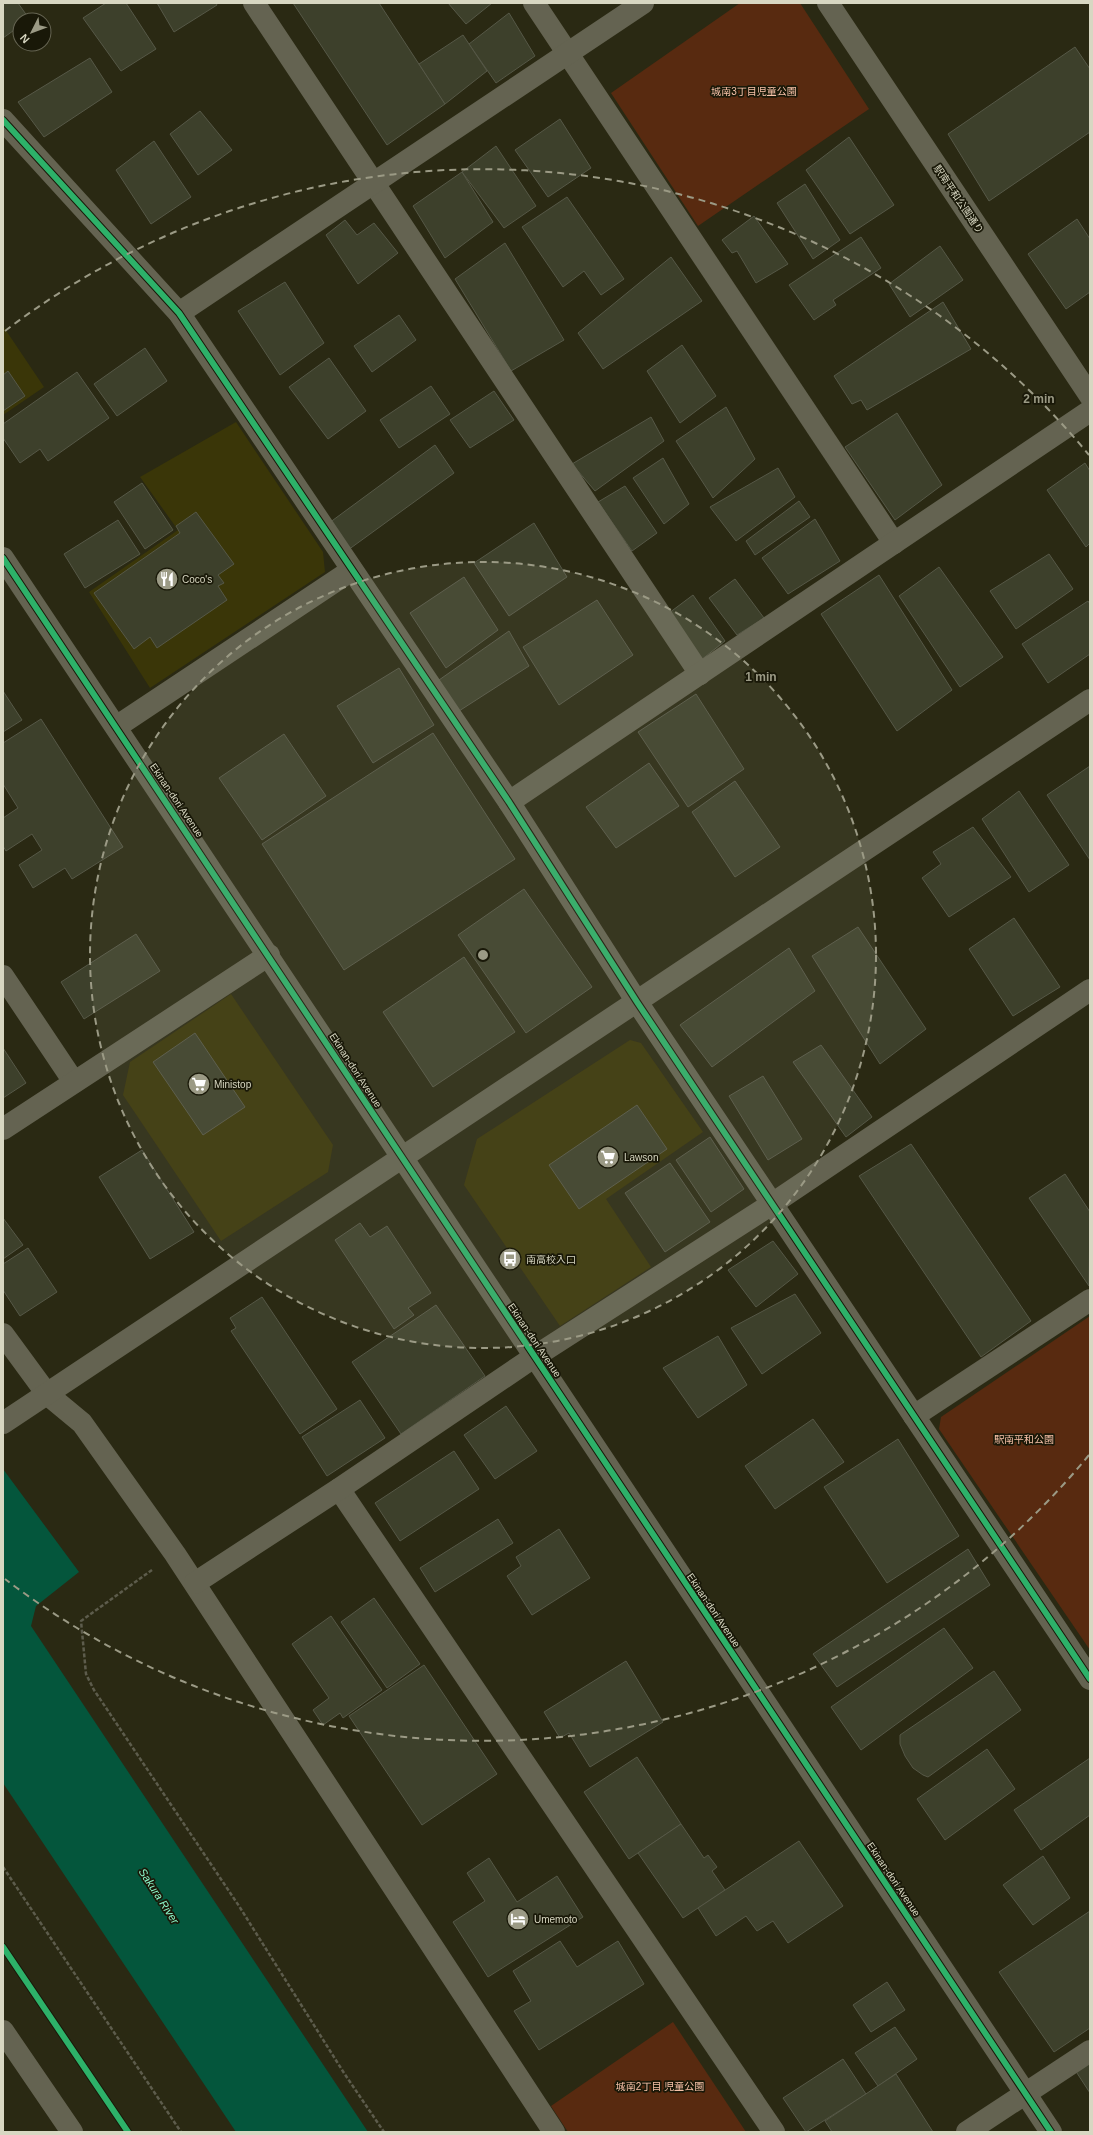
<svg xmlns="http://www.w3.org/2000/svg" width="1093" height="2135" font-family="Arial,'Noto Sans JP',sans-serif">
<rect width="100%" height="100%" fill="#2a2913"/>
<g fill="#3a3608">
<polygon points="3,326 44,387 3,415"/>
<polygon points="236,422 323,552 325,572 150,688 89,592 178,530 140,477"/>
<polygon points="231,994 333,1145 328,1172 221,1241 123,1095 130,1062"/>
<polygon points="630,1040 641,1043 703,1132 606,1199 651,1267 560,1326 464,1185 477,1139"/>
</g>
<g fill="#582a10">
<polygon points="740,3 800,3 869,109 698,226 611,93"/>
<polygon points="1090,1316 1090,1650 939,1429 941,1417"/>
<polygon points="673,2022 746,2132 568,2132 551,2106"/>
</g>
<polygon fill="#04563c" points="3,1469 79,1572 36,1606 31,1626 368,2132 236,2132 3,1783"/>
<g fill="#3d402b" stroke="#565847">
<polygon points="3,3 18,3 30,20 20,20 20,26 3,38"/>
<polygon points="106,3 126,3 156,49 121,71 83,18"/>
<polygon points="157,3 216,3 217,5 174,32"/>
<polygon points="293,3 379,3 445,104 387,145"/>
<polygon points="448,3 492,3 466,24"/>
<polygon points="509,13 535,56 496,83 469,44"/>
<polygon points="463,35 487,71 445,104 419,64"/>
<polygon points="1075,47 1090,69 1090,132 989,201 948,134"/>
<polygon points="90,58 112,92 44,137 18,102"/>
<polygon points="200,111 232,150 198,175 170,134"/>
<polygon points="560,119 591,168 548,197 515,150"/>
<polygon points="849,137 894,205 850,234 806,170"/>
<polygon points="154,141 191,197 151,224 116,170"/>
<polygon points="496,146 536,206 504,228 462,172"/>
<polygon points="462,172 493,222 445,258 413,206"/>
<polygon points="805,184 840,240 813,259 777,203"/>
<polygon points="567,197 624,279 601,295 584,271 563,287 522,227"/>
<polygon points="754,216 788,264 756,283 737,251 732,253 722,240"/>
<polygon points="1077,219 1090,239 1090,292 1066,309 1028,254"/>
<polygon points="345,220 357,235 374,223 398,253 358,284 326,235"/>
<polygon points="861,237 881,268 833,300 836,305 814,320 789,285"/>
<polygon points="505,243 564,340 511,371 455,279"/>
<polygon points="940,246 963,280 910,317 889,284"/>
<polygon points="671,257 702,301 603,369 578,333"/>
<polygon points="285,282 324,343 280,375 238,311"/>
<polygon points="943,302 971,349 867,410 861,400 852,404 834,376"/>
<polygon points="399,315 416,340 372,372 354,346"/>
<polygon points="682,345 716,396 680,423 647,371"/>
<polygon points="145,348 167,381 117,416 94,384"/>
<polygon points="329,358 366,411 328,439 289,387"/>
<polygon points="8,371 25,396 3,411 3,375"/>
<polygon points="77,372 109,418 48,461 40,449 20,463 3,438 3,424"/>
<polygon points="431,386 450,414 399,448 380,420"/>
<polygon points="494,391 514,420 470,448 450,420"/>
<polygon points="726,407 755,459 713,498 676,441"/>
<polygon points="897,413 942,485 895,520 845,447"/>
<polygon points="651,417 664,441 595,491 572,464"/>
<polygon points="435,445 454,473 348,550 329,523"/>
<polygon points="663,458 689,504 664,524 633,478"/>
<polygon points="1085,463 1090,471 1090,543 1086,547 1047,490"/>
<polygon points="778,468 795,497 736,541 710,507"/>
<polygon points="142,483 173,530 145,549 114,502"/>
<polygon points="625,486 657,533 632,551 598,502"/>
<polygon points="799,501 810,517 755,555 746,541"/>
<polygon points="196,512 234,564 218,575 224,583 218,586 227,600 157,648 150,637 134,649 94,593 180,533 176,526"/>
<polygon points="815,519 840,561 788,594 762,558"/>
<polygon points="118,520 140,554 85,588 64,554"/>
<polygon points="534,523 567,577 509,616 474,563"/>
<polygon points="1049,554 1073,589 1016,629 990,591"/>
<polygon points="939,567 1003,657 960,687 899,596"/>
<polygon points="879,575 952,690 897,731 821,614"/>
<polygon points="464,577 498,630 446,668 410,613"/>
<polygon points="735,579 764,618 737,635 709,598"/>
<polygon points="693,595 725,641 701,660 669,613"/>
<polygon points="597,600 633,655 559,705 523,647"/>
<polygon points="1088,601 1090,604 1090,654 1048,683 1022,644"/>
<polygon points="509,631 529,666 459,711 439,680"/>
<polygon points="399,668 434,725 373,763 337,706"/>
<polygon points="3,691 22,720 3,732"/>
<polygon points="696,694 744,769 688,807 638,732"/>
<polygon points="41,719 123,847 72,879 65,868 33,888 19,865 42,850 32,834 6,851 3,846 3,818 18,808 3,784 3,743"/>
<polygon points="433,733 515,859 344,970 262,844"/>
<polygon points="284,734 326,796 262,840 219,778"/>
<polygon points="649,763 679,806 616,848 586,807"/>
<polygon points="1090,766 1090,860 1047,795"/>
<polygon points="735,781 780,847 735,877 692,812"/>
<polygon points="1019,791 1069,865 1029,892 982,819"/>
<polygon points="973,827 1011,877 949,917 922,878 941,864 933,852"/>
<polygon points="524,889 592,987 526,1033 458,935"/>
<polygon points="1014,918 1060,987 1013,1016 969,949"/>
<polygon points="858,927 926,1029 880,1064 812,956"/>
<polygon points="136,934 160,971 84,1019 61,982"/>
<polygon points="789,948 815,991 712,1067 680,1025"/>
<polygon points="464,957 515,1032 433,1087 383,1012"/>
<polygon points="195,1033 245,1107 203,1135 153,1062"/>
<polygon points="821,1045 872,1117 846,1137 793,1062"/>
<polygon points="3,1048 26,1083 3,1098"/>
<polygon points="763,1076 802,1139 768,1160 729,1096"/>
<polygon points="637,1105 667,1149 579,1209 549,1165"/>
<polygon points="710,1137 744,1189 711,1212 676,1160"/>
<polygon points="911,1144 1031,1321 981,1357 859,1176"/>
<polygon points="142,1150 194,1232 150,1259 99,1177"/>
<polygon points="670,1163 710,1222 665,1252 625,1193"/>
<polygon points="1065,1174 1090,1212 1089,1286 1029,1198"/>
<polygon points="3,1218 23,1245 3,1259"/>
<polygon points="360,1223 370,1237 387,1226 431,1293 408,1308 414,1315 394,1329 335,1240"/>
<polygon points="773,1241 798,1274 756,1307 728,1270"/>
<polygon points="28,1248 57,1292 20,1316 3,1290 3,1264"/>
<polygon points="795,1294 821,1333 762,1374 731,1328"/>
<polygon points="262,1297 337,1409 300,1434 231,1331 236,1328 230,1318"/>
<polygon points="436,1305 485,1376 401,1434 352,1362"/>
<polygon points="718,1336 747,1385 698,1418 663,1368"/>
<polygon points="360,1400 385,1438 327,1476 302,1437"/>
<polygon points="506,1406 537,1451 495,1479 464,1435"/>
<polygon points="813,1419 844,1462 775,1509 745,1466"/>
<polygon points="898,1439 959,1536 887,1583 824,1487"/>
<polygon points="454,1451 479,1489 400,1541 375,1503"/>
<polygon points="498,1519 513,1543 435,1592 420,1568"/>
<polygon points="559,1529 590,1578 532,1615 507,1576 521,1566 516,1557"/>
<polygon points="968,1549 990,1585 837,1687 813,1654"/>
<polygon points="374,1598 420,1664 387,1688 341,1622"/>
<polygon points="331,1616 382,1690 343,1718 340,1713 323,1725 313,1710 329,1698 292,1644"/>
<polygon points="944,1628 973,1668 861,1750 831,1707"/>
<polygon points="626,1661 663,1722 590,1767 569,1733 560,1738 544,1712"/>
<polygon points="424,1665 497,1774 422,1825 349,1716"/>
<polygon points="994,1671 1021,1710 928,1777 923,1775 913,1768 905,1756 900,1744 900,1735"/>
<polygon points="987,1749 1015,1789 945,1840 917,1799"/>
<polygon points="637,1757 681,1824 629,1859 584,1792"/>
<polygon points="1090,1758 1090,1815 1041,1850 1014,1810"/>
<polygon points="681,1824 704,1858 708,1855 717,1867 712,1871 725,1890 683,1918 638,1853"/>
<polygon points="799,1841 843,1906 788,1943 773,1921 757,1931 746,1916 716,1936 698,1908"/>
<polygon points="1043,1856 1070,1898 1033,1925 1003,1885"/>
<polygon points="489,1858 517,1902 557,1876 583,1917 488,1977 453,1922 485,1901 467,1873"/>
<polygon points="1090,1911 1090,2028 1054,2052 999,1972"/>
<polygon points="560,1941 577,1967 618,1941 644,1984 539,2050 514,2011 531,2001 513,1971"/>
<polygon points="887,1982 905,2010 871,2032 853,2005"/>
<polygon points="895,2027 917,2059 878,2086 855,2053"/>
<polygon points="843,2059 866,2094 806,2132 783,2098"/>
<polygon points="1090,2061 1090,2093 1075,2070"/>
<polygon points="896,2074 933,2132 832,2132 825,2121"/>
</g>
<g fill="none" stroke-linecap="round" stroke-linejoin="round">
<g stroke="#5d5c4c" stroke-width="2.5" stroke-dasharray="4 2" stroke-linecap="butt">
<polyline points="152,1570 81,1621 86,1674 94,1690 239,1906 344,2073 384,2132"/>
<polyline points="3,1867 181,2132"/>
</g>
<g stroke="#646351" stroke-width="22">
<polyline points="254,3 700,674"/>
<polyline points="534,3 894,543"/>
<polyline points="828,3 1090,396"/>
<polyline points="3,120 179,313 509,802 637,1002 1090,1679"/>
<polyline points="179,313 643,3"/>
<path d="M3 558C353 1082 701 1608 1051 2132"/>
<polyline points="116,727 352,570"/>
<polyline points="509,802 1090,411"/>
<polyline points="3,976 74,1082"/>
<polyline points="3,1129 269,955"/>
<polyline points="3,1334 47,1394 82,1423 175,1554 554,2132"/>
<polyline points="914,1416 1090,1300"/>
<polyline points="3,1423 1090,700"/>
<polyline points="339,1489 774,2132"/>
<polyline points="195,1583 339,1489 534,1357 772,1204 1090,990"/>
<polyline points="3,2031 72,2132"/>
<polyline points="967,2132 1090,2051"/>
</g>
<g stroke="#191808" stroke-width="8">
<g id="cycleway">
<polyline points="3,120 179,313 509,802 637,1002 1090,1679"/>
<path d="M3 558C353 1082 701 1608 1051 2132"/>
<polyline points="3,1947 128,2132"/>
</g>
</g>
<use href="#cycleway" stroke="#2db169" stroke-width="6"/>
</g>
<circle cx="483" cy="955" r="393" fill="#9b9a85" fill-opacity=".12"/>
<g fill="none" stroke="#9b9a85" stroke-width="2" stroke-dasharray="7 5">
<circle cx="483" cy="955" r="393"/>
<path d="M1089 1455A786 786 0 0 1 5 1579M5 331A786 786 0 0 1 1089 455"/>
</g>
<defs>
<g id="restaurant-disc" transform="scale(1.15)"><circle r="9.5" fill="#9b9a85" stroke="#191808"/><path d="M-5-6h1v4h1v-4h1v4h1v-4h1v5L-1.5 .5V6h-2V.5L-5-1ZM5-6V6H3V1.5H1.5Q1.5-4 5-6Z" fill="#fff"/></g>
<g id="supermarket-disc" transform="scale(1.15)"><circle r="9.5" fill="#9b9a85" stroke="#191808"/><path d="M-6-5.5h2.5l.6 2H6L4.5 2H-2.5L-4.4-4H-6ZM-1.5 3.2a1.3 1.3 0 1 0 .1 0ZM3 3.2a1.3 1.3 0 1 0 .1 0Z" fill="#fff"/></g>
<g id="bus-disc" transform="scale(1.15)"><circle r="9.5" fill="#9b9a85" stroke="#191808"/><path d="M-5-6H5V4H4V6H2V4H-2V6H-4V4H-5ZM-3.5-4V0h7V-4ZM-3.5 1.2v1.5H-2V1.2ZM2 1.2v1.5H3.5V1.2Z" fill="#fff"/></g>
<g id="hotel-disc" transform="scale(1.15)"><circle r="9.5" fill="#9b9a85" stroke="#191808"/><path d="M-6-4.5h1.5V1H6V5H4.5V3h-9V5H-6ZM-4 0a1.8 1.8 0 1 1 3.6 0ZM.5 0V-2.5h3Q6-2.5 6 0Z" fill="#fff"/></g>
</defs>
<g fill-rule="evenodd">
<use href="#restaurant-disc" x="167" y="579"/>
<use href="#supermarket-disc" x="199" y="1084"/>
<use href="#supermarket-disc" x="608" y="1157"/>
<use href="#bus-disc" x="510" y="1259"/>
<use href="#hotel-disc" x="518" y="1919"/>
</g>
<g text-anchor="middle" stroke-width="3.5" stroke-linejoin="round" paint-order="stroke">
<g font-size="10" fill="#f9c3aa" stroke="#191808">
<text x="754" y="95">城南3丁目児童公園</text>
<text x="1024" y="1443">駅南平和公園</text>
<text x="660" y="2090">城南2丁目 児童公園</text>
</g>
<g font-size="10" fill="#d8d7c2" stroke="#191808">
<text transform="translate(959 199) rotate(56)" y="4">駅南平和公園通り</text>
<text transform="translate(177 800) rotate(56)" y="4">Ekinan-dori Avenue</text>
<text transform="translate(356 1070) rotate(57)" y="4">Ekinan-dori Avenue</text>
<text transform="translate(535 1340) rotate(56)" y="4">Ekinan-dori Avenue</text>
<text transform="translate(714 1610) rotate(56)" y="4">Ekinan-dori Avenue</text>
<text transform="translate(894 1879) rotate(56)" y="4">Ekinan-dori Avenue</text>
</g>
<g font-size="10" fill="#d8d7c2" stroke="#191808" text-anchor="start">
<text x="182" y="583">Coco's</text>
<text x="214" y="1088">Ministop</text>
<text x="624" y="1161">Lawson</text>
<text x="526" y="1263">南高校入口</text>
<text x="534" y="1923">Umemoto</text>
</g>
<g font-size="11" font-style="italic" fill="#8bf6c9" stroke="#191808">
<text transform="translate(159 1896) rotate(57)" y="4">Sakura River</text>
</g>
</g>
<circle cx="483" cy="955" r="6" fill="#9b9a85" stroke="#191808" stroke-width="2"/>
<g font-size="12" text-anchor="middle" font-weight="bold" fill="#9b9a85" stroke="#191808" stroke-width="3.5" stroke-linejoin="round" paint-order="stroke">
<text x="1039" y="403">2 min</text>
<text x="761" y="681">1 min</text>
</g>
<rect width="1093" height="2135" fill="none" stroke="#d8d7c2" stroke-width="8"/>
<g transform="translate(32 32) rotate(228)"><circle r="19" fill="#191808" stroke="#656452"/>
<path d="M0-3L7 15L0 10L-7 15Z" fill="#9b9a85"/>
<text y="-6" font-size="11" font-weight="bold" text-anchor="middle" fill="#d8d7c2">N</text>
</g>
</svg>
